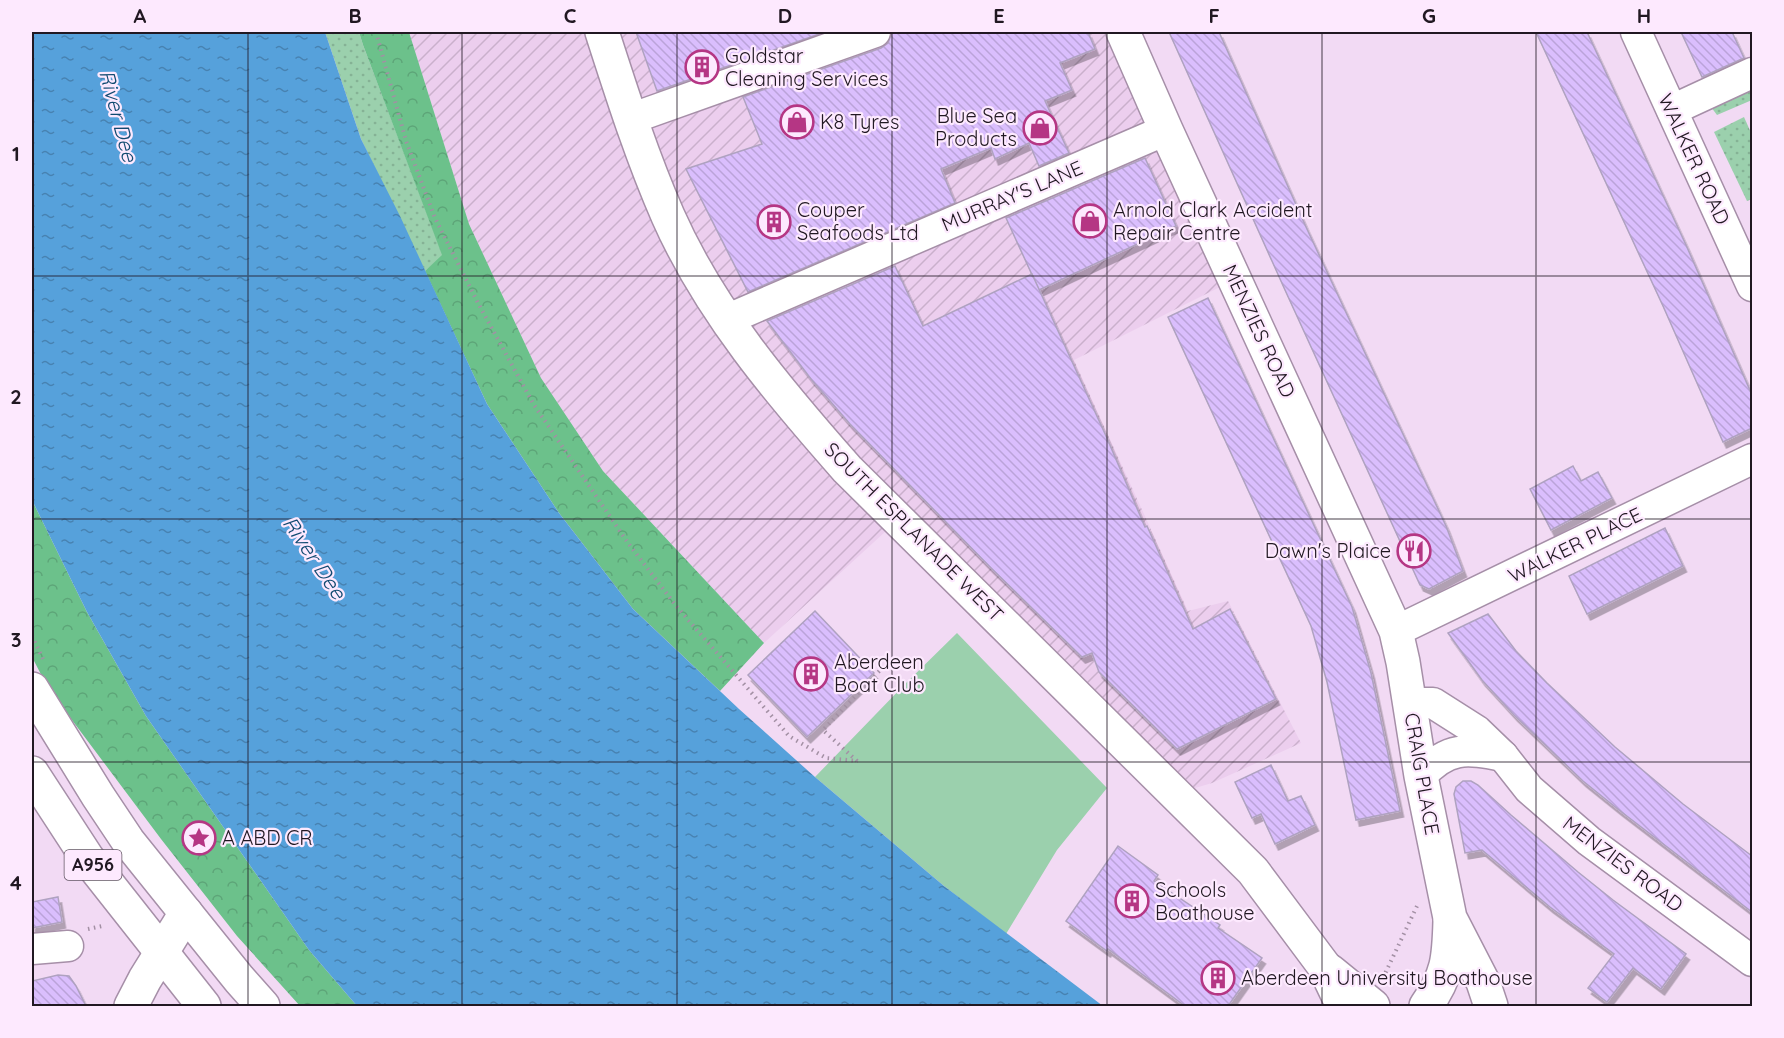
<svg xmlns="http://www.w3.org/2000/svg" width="1784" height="1038" font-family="Quicksand,sans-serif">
<defs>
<pattern id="industrial-furrows" width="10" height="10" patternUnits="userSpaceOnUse" patternTransform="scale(1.5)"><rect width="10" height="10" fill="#ecceee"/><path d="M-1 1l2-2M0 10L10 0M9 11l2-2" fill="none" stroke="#cab0cc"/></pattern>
<pattern id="grass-dots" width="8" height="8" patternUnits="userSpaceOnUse" patternTransform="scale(1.5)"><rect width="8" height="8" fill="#9bd0ad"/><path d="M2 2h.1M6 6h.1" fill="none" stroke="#85b295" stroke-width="1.8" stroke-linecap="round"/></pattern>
<pattern id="forest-crowns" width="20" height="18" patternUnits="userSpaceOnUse" patternTransform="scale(1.5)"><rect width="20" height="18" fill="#6cc18b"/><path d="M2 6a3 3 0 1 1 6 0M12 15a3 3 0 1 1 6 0" fill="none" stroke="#5da578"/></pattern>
<pattern id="water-ripples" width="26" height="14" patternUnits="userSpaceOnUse" patternTransform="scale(1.5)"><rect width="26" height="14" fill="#56a1db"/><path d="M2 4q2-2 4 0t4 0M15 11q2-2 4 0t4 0" fill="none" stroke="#4782b1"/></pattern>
<pattern id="building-back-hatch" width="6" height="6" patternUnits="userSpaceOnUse" patternTransform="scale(1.5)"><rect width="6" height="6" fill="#dabefd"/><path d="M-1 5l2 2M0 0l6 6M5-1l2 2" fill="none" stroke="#bba3d9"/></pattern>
<filter id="shadow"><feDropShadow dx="3.5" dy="6" stdDeviation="0" flood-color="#0004"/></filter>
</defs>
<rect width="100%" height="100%" fill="#f2daf4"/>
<polygon fill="url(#industrial-furrows)" points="409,32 1123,32 1224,285 1074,360 1188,611 1228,601 1301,743 1212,783 1175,794 898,520 764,643 603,471 541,378 469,224"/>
<g fill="url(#grass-dots)">
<polygon points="325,32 359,32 363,45 443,256 425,271 361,139"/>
<polygon points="1752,88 1752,100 1717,115 1711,107"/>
<polygon points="1744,117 1752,135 1752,199 1747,201 1714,132"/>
</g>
<g fill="url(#forest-crowns)">
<polygon points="359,32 409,32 469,224 541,378 603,471 764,643 720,691 633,609 559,513 487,404 425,271 442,255 363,45"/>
<polygon points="32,500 87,612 146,716 309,950 357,1006 300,1006 237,936 161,839 48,688 32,657"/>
</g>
<polygon fill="#9bd0ad" points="957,633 1107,788 1057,850 1006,934 944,886 815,777 905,684"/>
<polygon fill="url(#water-ripples)" points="32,32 325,32 361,139 400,216 487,404 559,513 633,609 739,709 815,777 944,886 1103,1006 357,1006 309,950 146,716 87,612 32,500"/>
<g fill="url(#building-back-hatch)" stroke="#afa2c0" stroke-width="1.5" filter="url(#shadow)">
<polygon points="636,32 825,32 657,91"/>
<polygon points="892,32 1088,32 1095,49 1060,63 1072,90 1045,101 1069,153 1039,166 1029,143 995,159 991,148 941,169 955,203 748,292 686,169 762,144 743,97 881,48 888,43"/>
<polygon points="1169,32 1219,32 1306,227 1446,526 1463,571 1429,589 1420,585 1285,290"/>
<polygon points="1536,32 1587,32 1686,245 1752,395 1752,428 1723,442 1663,306"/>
<polygon points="1681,32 1732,32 1744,58 1702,77"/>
<polygon points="1145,158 1176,226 1039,290 1006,218"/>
<polygon points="895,266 923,326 1032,274 1106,436 1145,527 1147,526 1193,629 1230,609 1276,699 1177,749 1099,672 1092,653 1082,657 991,568 850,424 811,379 767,321"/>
<polygon points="1208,298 1352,607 1371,673 1400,811 1356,820 1327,682 1311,626 1168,317"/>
<polygon points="1573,466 1581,481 1598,472 1612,498 1551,530 1530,489"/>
<polygon points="1665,528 1683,566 1587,614 1569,576"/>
<polygon points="815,611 874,673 807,737 748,675"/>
<polygon points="1488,614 1516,651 1547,683 1615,747 1683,804 1752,856 1752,912 1619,810 1583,781 1514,715 1482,680 1448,633"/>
<polygon points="1271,765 1288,801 1301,796 1315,825 1275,844 1261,814 1252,818 1235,782"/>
<polygon points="1463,781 1471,781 1478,785 1511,815 1578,872 1613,900 1686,954 1661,989 1633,968 1607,1002 1588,988 1614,954 1550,907 1482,850 1465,853 1454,794 1456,787"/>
<polygon points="1118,846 1158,875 1154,881 1220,925 1218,928 1262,958 1228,1006 1185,1006 1108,949 1107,951 1066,921"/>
<polygon points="58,897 62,922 32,928 32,902"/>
<polygon points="58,975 69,976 76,986 86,1006 32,1006 32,981"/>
</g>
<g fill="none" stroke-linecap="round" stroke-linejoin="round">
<g stroke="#a68fa8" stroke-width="33">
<g id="street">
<polyline points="1636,32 1752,286"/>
<polyline points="1672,110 1752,73"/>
<polyline points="630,119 875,32"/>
<polyline points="726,320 1166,130"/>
<polyline points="1396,631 1752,459"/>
<polyline points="1410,703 1433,703 1477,731 1503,756 1529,789 1589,841 1752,961"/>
<path d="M1421 776C1448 746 1466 749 1503 756"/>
<polyline points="32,949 68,946"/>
</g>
</g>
<g stroke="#a68fa8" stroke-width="36">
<g id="secondary">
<path d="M602 32C622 94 642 157 668 216 710 311 779 392 847 469L1253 871 1324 966 1343 1006"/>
<polyline points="1123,32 1166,130 1396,631 1403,662 1421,776 1450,918 1483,982 1491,1006"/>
<polyline points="1330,971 1373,1006"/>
<polyline points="131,1006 145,979 186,913"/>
<path d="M1426 1006C1448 975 1449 958 1450 921"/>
</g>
</g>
<g stroke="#a68fa8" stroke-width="36">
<g id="primary">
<polyline points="32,689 98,796 128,841 239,979 263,1006"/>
<polyline points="32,773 88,859 204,1006"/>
</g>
</g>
<g stroke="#a390a4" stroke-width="4" stroke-dasharray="1.5 4.5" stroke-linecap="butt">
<polyline points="376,32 406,141 435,218 479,305 534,405 628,543 677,607 789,736 826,758 858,761"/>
<polyline points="32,636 44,661"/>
<polyline points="857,761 823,730 886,664"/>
<polyline points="88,929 102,926"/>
<polyline points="1383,978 1417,906"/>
</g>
<use href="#street" stroke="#fff" stroke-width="30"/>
<use href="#secondary" stroke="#fff" stroke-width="33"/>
<use href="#primary" stroke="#fff" stroke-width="33"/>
</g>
<path fill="none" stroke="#211822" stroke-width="1.5" stroke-opacity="0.55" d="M248 32V1006M462 32V1006M677 32V1006M892 32V1006M1107 32V1006M1322 32V1006M1536 32V1006M32 276H1752M32 519H1752M32 762H1752"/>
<defs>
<g id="building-ring" transform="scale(1.725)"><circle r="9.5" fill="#fde9fe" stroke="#b53684" stroke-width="1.5"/><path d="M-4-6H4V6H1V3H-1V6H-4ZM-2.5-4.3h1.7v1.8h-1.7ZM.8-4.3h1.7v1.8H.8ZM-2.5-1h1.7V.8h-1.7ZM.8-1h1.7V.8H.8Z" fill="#b53684"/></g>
<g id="shop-ring" transform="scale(1.725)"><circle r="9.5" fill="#fde9fe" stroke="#b53684" stroke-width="1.5"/><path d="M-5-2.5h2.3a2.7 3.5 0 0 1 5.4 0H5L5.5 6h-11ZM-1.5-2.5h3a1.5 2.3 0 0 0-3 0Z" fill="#b53684"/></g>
<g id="restaurant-ring" transform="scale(1.725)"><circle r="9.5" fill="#fde9fe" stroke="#b53684" stroke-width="1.5"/><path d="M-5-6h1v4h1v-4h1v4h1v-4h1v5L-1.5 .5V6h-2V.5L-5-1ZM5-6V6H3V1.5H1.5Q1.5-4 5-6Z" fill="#b53684"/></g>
<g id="sight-ring" transform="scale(1.725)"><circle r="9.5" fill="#fde9fe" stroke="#b53684" stroke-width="1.5"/><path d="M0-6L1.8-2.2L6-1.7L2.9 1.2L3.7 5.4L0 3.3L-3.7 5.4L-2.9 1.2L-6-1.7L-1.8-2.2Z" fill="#b53684"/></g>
</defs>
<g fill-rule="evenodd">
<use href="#building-ring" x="702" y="67"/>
<use href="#shop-ring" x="797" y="122"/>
<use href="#shop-ring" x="1040" y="128"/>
<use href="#shop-ring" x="1090" y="221"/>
<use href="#building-ring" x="774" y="222"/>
<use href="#restaurant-ring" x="1414" y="551"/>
<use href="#building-ring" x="811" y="674"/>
<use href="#sight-ring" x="199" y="838"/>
<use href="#building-ring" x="1132" y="901"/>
<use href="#building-ring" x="1218" y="978"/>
</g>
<g text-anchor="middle" stroke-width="4.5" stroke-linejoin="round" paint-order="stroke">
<rect fill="#fde9fe" stroke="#635764" stroke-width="1.5" x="64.5" y="850" width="57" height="30" rx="4.5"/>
<g font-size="18" font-weight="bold" fill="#211822">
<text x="93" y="871">A956</text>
</g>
<g font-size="20" fill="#211822" stroke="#fde9fe" text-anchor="start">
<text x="725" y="63">Goldstar<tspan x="725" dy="23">Cleaning Services</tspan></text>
<text x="1017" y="123" text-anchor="end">Blue Sea<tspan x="1017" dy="23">Products</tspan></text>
<text x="820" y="129">K8 Tyres</text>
<text x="797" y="217">Couper<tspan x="797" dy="23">Seafoods Ltd</tspan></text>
<text x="1113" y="217">Arnold Clark Accident<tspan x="1113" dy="23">Repair Centre</tspan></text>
<text x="1391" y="558" text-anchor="end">Dawn's Plaice</text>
<text x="834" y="669">Aberdeen<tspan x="834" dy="23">Boat Club</tspan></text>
<text x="222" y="845">A ABD CR</text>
<text x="1155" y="897">Schools<tspan x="1155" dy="23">Boathouse</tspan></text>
<text x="1241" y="985">Aberdeen University Boathouse</text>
</g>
<g font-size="20" fill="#211822" stroke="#fde9fe">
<text transform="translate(1694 159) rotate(65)" y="7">WALKER ROAD</text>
<text transform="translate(1012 196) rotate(-23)" y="7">MURRAY'S LANE</text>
<text transform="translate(1259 331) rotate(65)" y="7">MENZIES ROAD</text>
<text transform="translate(914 532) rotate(45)" y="7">SOUTH ESPLANADE WEST</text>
<text transform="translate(1575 545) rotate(-26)" y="7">WALKER PLACE</text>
<text transform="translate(1422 774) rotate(80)" y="7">CRAIG PLACE</text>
<text transform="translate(1623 864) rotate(37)" y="7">MENZIES ROAD</text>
</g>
<g font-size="21" font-style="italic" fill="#114a71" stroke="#fde9fe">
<text transform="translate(118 116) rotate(75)" y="7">River Dee</text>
<text transform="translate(314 558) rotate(56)" y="7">River Dee</text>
</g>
</g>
<rect width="1784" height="1038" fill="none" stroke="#fde9fe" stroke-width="66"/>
<rect x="33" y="33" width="1718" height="972" fill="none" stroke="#211822" stroke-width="2"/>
<g font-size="20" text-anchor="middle" font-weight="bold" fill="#211822">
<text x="140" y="23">A</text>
<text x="355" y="23">B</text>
<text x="570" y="23">C</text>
<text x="785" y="23">D</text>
<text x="999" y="23">E</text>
<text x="1214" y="23">F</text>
<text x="1429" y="23">G</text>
<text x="1644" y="23">H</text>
<text x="16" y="161">1</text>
<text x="16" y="404">2</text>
<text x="16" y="647">3</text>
<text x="16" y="890">4</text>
</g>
</svg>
